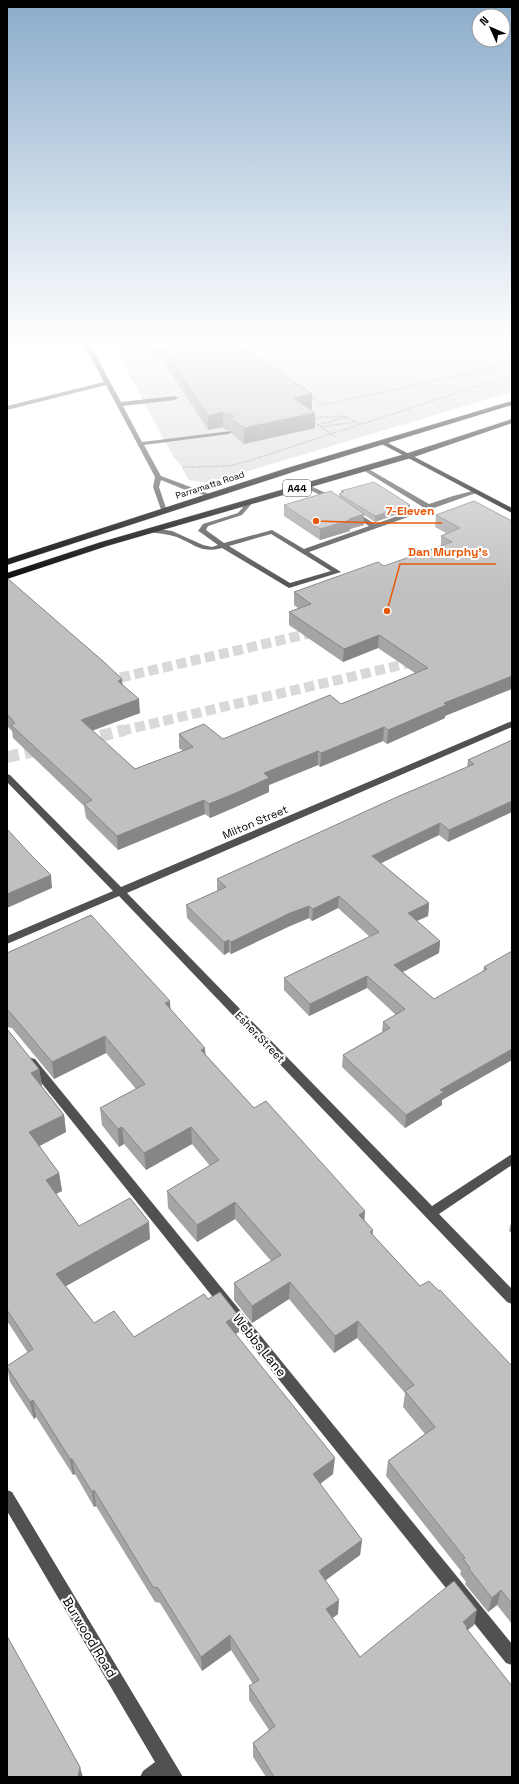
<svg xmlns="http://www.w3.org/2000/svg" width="519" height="1784" font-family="'Space Grotesk',sans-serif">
<rect width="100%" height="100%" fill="#fff"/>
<path fill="#d8d8d8" d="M112 343H512V392L208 483 189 480C183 472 182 463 174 458Z"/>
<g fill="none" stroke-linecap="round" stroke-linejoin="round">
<g stroke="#d9d9d9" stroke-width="10" stroke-dasharray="10 4.5" stroke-linecap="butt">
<polyline points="106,681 320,631"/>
<polyline points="121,731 418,661"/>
</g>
<g stroke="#d9d9d9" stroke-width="12" stroke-dasharray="12 6" stroke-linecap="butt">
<polyline points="83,740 125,730"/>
<polyline points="7,757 44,749"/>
</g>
<g stroke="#dbdbdb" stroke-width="1">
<polygon id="major" points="382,442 386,442 512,508 512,513 382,444"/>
</g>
<g stroke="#dbdbdb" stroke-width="1">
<g id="highway">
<polygon points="512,401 512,405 293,472 7,565 7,559 287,468"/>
<polygon points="512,419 512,423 411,458 107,546 7,579 7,573 101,542 405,454"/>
</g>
</g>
<g stroke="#737373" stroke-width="1.5" stroke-dasharray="0.5 1" stroke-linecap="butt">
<polyline points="311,397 322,405 495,368 449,343"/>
<polyline points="314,418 343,416 361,424"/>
<polyline points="314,422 336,437"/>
<polyline points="318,425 346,417"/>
<polyline points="321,427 356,422"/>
<polyline points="183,467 229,466 242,463 512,375"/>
</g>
<g fill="#515151" fill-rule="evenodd">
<polygon points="83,343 89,343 121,402 175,396 178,398 175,400 123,406 142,442 231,431 232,432 229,434 144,445 161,476 212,495 212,497 183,489 161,480 159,487 167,511 162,512 153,487 155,477 106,385 7,410 7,406 104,382"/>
<path d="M365 467 429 504 453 496 476 490 479 492 309 552 341 572 289 588 222 548C198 555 190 539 169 535 162 533 153 534 148 530L151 528 172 531 203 545 212 547 218 545 200 532 198 531 203 524 238 513 249 500 251 499 254 501 242 515 208 526 206 530 224 543 272 530 304 549 369 526 352 514V512H356L375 524 423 507 363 470 362 469ZM271 534 331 571 290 583 229 546Z"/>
<polygon points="306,484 328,494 337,500 332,501 304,487 304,485"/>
<polygon points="512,721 512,727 127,893 432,1206 512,1154 512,1165 439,1214 512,1289 512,1304 507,1302 119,896 7,944 7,936 113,891 7,782 7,774 10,775 121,887"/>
<polygon points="31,1058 35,1059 512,1644 512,1665 506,1663 27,1065 25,1062 27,1059"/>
<polygon points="7,1490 12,1492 183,1777 140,1777 143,1771 155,1762 7,1511"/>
</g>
<use href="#major" fill="#000" fill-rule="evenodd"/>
<use href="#highway" fill="#000" fill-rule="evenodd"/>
</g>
<g fill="#a5a5a5">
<polygon points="141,343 235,343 250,354 312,394 312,409 310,409 315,428 244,444 232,434 231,430 226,430 223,427 208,430 164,362"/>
<polygon points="341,491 410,505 409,510 375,522 364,515 364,525 350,529 350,531 320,540 284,516 284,505 339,497 339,494 341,493"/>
<polygon points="474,501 445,718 387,744 383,741 320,767 318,765 269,785 269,792 238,806 210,818 205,814 118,850 86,818 84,806 13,738 12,731 7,726 7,578 123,685 140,713 92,731 135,769 183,751 179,748 179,734 223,739 341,704 415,673 378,648 343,662 289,625 289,612 298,608 294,605 294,592 384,566 441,546 441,536 446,533 435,527 436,515"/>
<polygon points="512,740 448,842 439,835 381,863 429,903 428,916 417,921 440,941 439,953 403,972 434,999 483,972 484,967 512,951 442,1100 442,1105 405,1128 342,1067 343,1055 382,1032 383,1022 396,1015 367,988 309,1016 284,990 284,978 370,937 338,908 312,921 309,918 290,926 231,954 229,952 224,955 187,918 186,905 217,891 217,879 467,767 468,760"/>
<polygon points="7,953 171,1010 206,1055 254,1108 365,1221 373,1230 373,1235 420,1286 512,1366 512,1624 497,1605 488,1612 465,1584 466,1582 460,1574 461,1571 386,1476 388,1461 425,1434 403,1407 405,1393 357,1338 334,1353 289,1299 252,1323 234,1300 234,1283 271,1261 235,1219 197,1242 168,1208 167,1191 210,1166 192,1144 146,1170 124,1144 119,1147 102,1125 100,1108 136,1089 106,1053 54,1079 12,1028 7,1027"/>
<polygon points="7,1029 39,1069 42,1086 41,1086 64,1115 66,1132 39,1146 59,1173 62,1191 56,1194 79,1226 150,1239 66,1286 94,1323 134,1337 208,1299 238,1315 239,1332 235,1334 333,1474 320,1484 362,1540 360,1555 325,1580 338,1614 332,1618 360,1657 474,1625 468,1630 512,1777 266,1777 253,1757 253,1743 269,1730 249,1700 249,1686 253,1684 231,1650 202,1671 160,1603 155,1602 96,1506 94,1507 75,1474 73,1475 36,1417 34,1419 10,1382 7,1366 28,1353 7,1321"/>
<polygon points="512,1218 512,1233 509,1231"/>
</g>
<g fill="#868686">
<polygon points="312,394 312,409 294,413 294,398"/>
<polygon points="223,412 223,427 208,430 208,416"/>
<polygon points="315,413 315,428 244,444 244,428"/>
<polygon points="410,505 409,510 375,522 375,516"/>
<polygon points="364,514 364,525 350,529 350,531 320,540 320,529 349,519"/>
<polygon points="379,635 378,648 343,662 344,649"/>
<polygon points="512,676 512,689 445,716 445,718 387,744 388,730 444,703"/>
<polygon points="122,679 123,693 118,681"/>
<polygon points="139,699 140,713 82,734 81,720"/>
<polygon points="384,727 383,741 320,767 321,753"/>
<polygon points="318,751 318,765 269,785 269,792 238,806 210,818 209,804 264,773"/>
<polygon points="204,800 205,814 118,850 117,836"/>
<polygon points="512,801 512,812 448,842 449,830"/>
<polygon points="440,823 439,835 371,868 372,856"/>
<polygon points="51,875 52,888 7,908 7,894"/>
<polygon points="339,896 338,908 312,921 313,909"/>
<polygon points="429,903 428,916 407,925 408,913"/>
<polygon points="309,906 309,918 290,926 231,954 231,942 290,913"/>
<polygon points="229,940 229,952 224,955 224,942"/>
<polygon points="440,941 439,953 393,977 394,965"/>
<polygon points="367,976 367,988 309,1016 310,1004"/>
<polygon points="170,1001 171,1018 165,1003"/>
<polygon points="105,1036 106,1053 54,1079 52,1062"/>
<polygon points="205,1048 206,1065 201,1050"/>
<polygon points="512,1049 512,1060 442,1100 442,1105 405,1128 406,1115 440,1090"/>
<polygon points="39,1069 42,1086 34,1090 31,1073"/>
<polygon points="64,1115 66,1132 32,1150 29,1132"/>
<polygon points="122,1127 124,1144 119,1147 118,1129"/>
<polygon points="191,1127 192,1144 146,1170 144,1153"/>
<polygon points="59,1173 62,1191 49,1197 46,1180"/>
<polygon points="235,1202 235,1219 197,1242 197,1225"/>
<polygon points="365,1211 364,1228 359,1215"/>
<polygon points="149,1222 150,1239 59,1290 56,1274"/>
<polygon points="290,1282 289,1299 252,1323 252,1306"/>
<polygon points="238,1315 239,1332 227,1339 226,1322"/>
<polygon points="358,1321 357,1338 334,1353 335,1336"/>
<polygon points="33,1400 36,1417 34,1419 30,1402"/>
<polygon points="335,1458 333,1474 312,1490 313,1474"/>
<polygon points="70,1459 72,1459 75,1474 73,1475"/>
<polygon points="94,1490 96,1506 94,1507 92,1492"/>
<polygon points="362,1540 360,1555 318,1586 319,1571"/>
<polygon points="501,1590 497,1605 488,1612 492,1598"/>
<polygon points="339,1600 338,1614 325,1624 326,1609"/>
<polygon points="477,1610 474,1625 466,1631 463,1622"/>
<polygon points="230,1635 231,1650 202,1671 201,1657"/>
<polygon points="80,1767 83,1777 78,1777"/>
</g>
<g fill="#c0c0c0" stroke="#868686">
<polygon points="156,343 235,343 250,354 268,364 312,394 294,398 315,413 244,428 231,419 233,417 232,415 226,415 223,412 208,416 163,348"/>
<polygon points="374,482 410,505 375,516 339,494 344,492 341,491"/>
<polygon points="331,491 364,514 349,519 350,520 320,529 284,505"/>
<polygon points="474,501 512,521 512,676 444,703 446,705 388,730 384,727 321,753 318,751 264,773 269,778 238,792 209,804 204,800 117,836 84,804 92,800 11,725 15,723 7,714 7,578 104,662 122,679 118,681 139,699 81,720 135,769 193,747 179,734 204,724 223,739 330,695 341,704 428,668 379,635 344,649 289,612 311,604 294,592 378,562 384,566 452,542 441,536 460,528 436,515"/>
<polygon points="512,740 512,801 449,830 440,823 372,856 429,903 408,913 440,941 394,965 434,999 487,969 484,967 512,951 512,1049 440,1090 444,1092 406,1115 343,1055 390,1028 383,1022 405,1009 367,976 310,1004 284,978 379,932 339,896 313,909 309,906 290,913 231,942 229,940 224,942 186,905 226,887 217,879 397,797 474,764 468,760"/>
<polygon points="7,829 31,855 51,875 7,894"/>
<polygon points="91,915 170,1001 165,1003 205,1048 201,1050 254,1108 266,1101 365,1211 359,1215 373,1230 370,1232 420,1286 429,1281 439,1291 440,1290 512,1366 512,1604 501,1590 492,1598 469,1569 470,1568 463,1559 465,1558 388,1461 435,1427 405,1391 414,1385 358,1321 335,1336 290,1282 252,1306 234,1283 281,1255 235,1202 197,1225 167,1191 219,1160 191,1127 144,1153 122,1127 118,1129 100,1108 145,1084 105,1036 52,1062 9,1011 7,1011 7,953"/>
<polygon points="7,1029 39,1069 31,1073 64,1115 29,1132 59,1173 46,1180 79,1226 130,1198 149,1222 56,1274 94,1323 114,1311 134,1337 204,1294 208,1299 220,1292 238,1315 226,1322 335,1458 313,1474 362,1540 319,1571 339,1600 326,1609 360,1657 454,1581 477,1610 463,1622 467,1627 466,1628 512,1686 512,1777 274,1777 253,1743 275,1726 249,1686 259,1680 230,1635 201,1657 158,1588 153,1587 94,1490 92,1492 72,1459 70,1459 33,1400 30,1402 7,1367 7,1366 33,1349 7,1310"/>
<polygon points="7,1636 80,1767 78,1777 7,1777"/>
</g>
<linearGradient id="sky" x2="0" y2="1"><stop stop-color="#8baccb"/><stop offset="0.58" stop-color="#fff"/><stop offset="1" stop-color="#fff" stop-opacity="0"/></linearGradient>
<rect width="519" height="592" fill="url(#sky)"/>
<g text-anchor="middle" stroke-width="4" stroke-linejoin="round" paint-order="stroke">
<g font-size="9" fill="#000" stroke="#fff">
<text transform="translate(210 485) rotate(-18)" y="3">Parramatta Road</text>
</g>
<rect fill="#fff" stroke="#4c4c4c" stroke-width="1" x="283" y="480" width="28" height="16" rx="3"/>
<g font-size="10" font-weight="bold" fill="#000">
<text x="297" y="492">A44</text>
</g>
<g font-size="11" fill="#000" stroke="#fff">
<text transform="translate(255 822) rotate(-23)" y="4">Milton Street</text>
<text transform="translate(260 1037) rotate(46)" y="4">Esher Street</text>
</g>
<g font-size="13" fill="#000" stroke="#fff">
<text transform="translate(260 1345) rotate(51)" y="5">Webbs Lane</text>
<text transform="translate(90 1637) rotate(59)" y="5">Burwood Road</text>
</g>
</g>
<path fill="none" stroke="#e8590c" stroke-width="1.5" d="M316 521L377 523H442M387 611L400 564H496"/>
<g fill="#e8590c" stroke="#fff" stroke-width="1.5">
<circle cx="316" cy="521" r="4"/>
<circle cx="387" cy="611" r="4"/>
</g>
<g font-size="12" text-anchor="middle" font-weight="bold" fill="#e8590c" stroke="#fff" stroke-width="4" stroke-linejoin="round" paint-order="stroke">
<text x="410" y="515">7-Eleven</text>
<text x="448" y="556">Dan Murphy's</text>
</g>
<rect width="519" height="1784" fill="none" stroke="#000000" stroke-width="16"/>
<g transform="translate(491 28) rotate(315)"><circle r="19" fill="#ffffff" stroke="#999999"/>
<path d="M0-3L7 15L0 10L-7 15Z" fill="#000000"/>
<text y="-6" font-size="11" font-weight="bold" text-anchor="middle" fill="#000000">N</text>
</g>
</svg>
